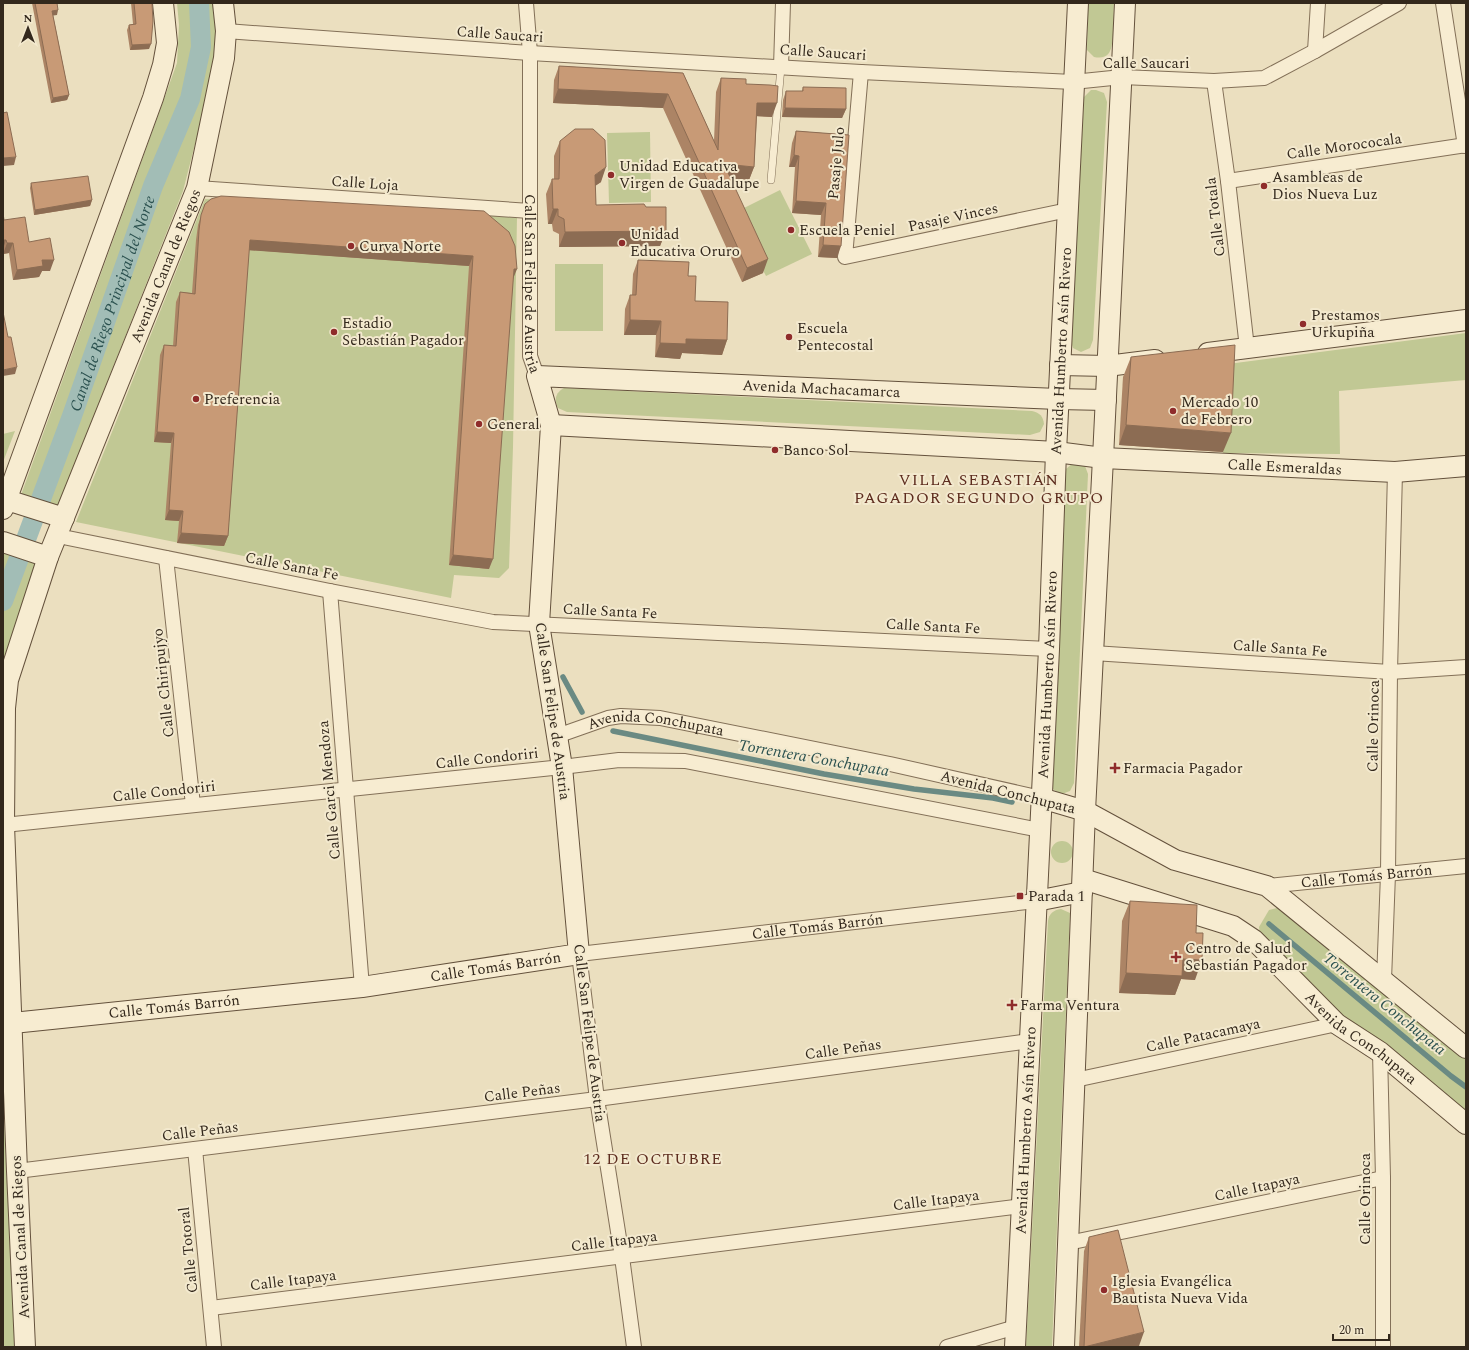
<svg xmlns="http://www.w3.org/2000/svg" width="1469" height="1350" font-family="Spectral,serif">
<rect width="100%" height="100%" fill="#ebdfbf"/>
<g fill="#c1c894">
<polygon points="177,3 216,3 218,30 213,74 183,191 58,506 21,495 177,63 179,25"/>
<path d="M1088 3H1114C1113 14 1115 45 1109 53 1105 58 1100 58 1094 57L1087 50Z"/>
<polygon points="1091,90 1096,90 1104,93 1107,102 1093,340 1090,348 1081,352 1073,348 1070,339 1084,101 1084,97"/>
<polygon points="650,132 651,202 609,203 607,133"/>
<polygon points="780,190 812,254 766,276 734,213"/>
<polygon points="205,199 517,217 513,447 509,568 499,578 454,575 451,598 76,522"/>
<rect x="555" y="264" width="48" height="67"/>
<polygon points="1466,333 1466,380 1339,391 1340,454 1223,453 1228,364"/>
<path d="M564 388 1032 411C1040 413 1043 416 1044 424L1040 432 1030 435 567 412 558 408C554 400 555 393 564 388Z"/>
<polygon points="15,431 3,462 3,434"/>
<polygon points="1073,463 1085,466 1088,474 1074,783 1070,791 1062,794 1054,790 1051,787 1065,473 1066,469"/>
<polygon points="5,552 38,564 3,661 3,557"/>
<circle cx="1062" cy="852" r="11"/>
<polygon points="1277,908 1289,916 1466,1055 1466,1114 1353,1026 1260,936 1259,927 1269,910"/>
<path d="M1061 909 1070 913 1052 1347H1026L1048 921C1049 914 1053 910 1061 909Z"/>
<polygon points="3,1101 4,1120 15,1347 3,1347"/>
</g>
<g fill="none" stroke-linecap="round" stroke-linejoin="round">
<g stroke="#6a8a83" stroke-width="5.5">
<polyline points="563,677 582,712"/>
<polyline points="613,731 824,774 914,789 993,798 1012,802"/>
<polyline points="1269,924 1451,1076 1466,1087"/>
</g>
<path stroke="#a2bdb6" stroke-width="20" id="s1" d="M3 601 72 416 153 186 190 99 201 47 199 3"/>
<g stroke="#837058" stroke-width="8">
<polyline id="lane" points="771,180 781,67"/>
</g>
<g stroke="#837058" stroke-width="16">
<g id="street">
<path id="s2" d="M526 3 530 53V356L537 376"/>
<polyline points="1443,3 1465,146"/>
<polyline points="226,31 530,53 861,72 1073,82 1122,77 1214,81 1264,78 1315,51 1399,3"/>
<polyline points="1315,51 1318,3"/>
<polyline points="781,67 783,3"/>
<polyline points="861,72 845,257 1068,210"/>
<polyline points="1214,81 1228,181 1247,348"/>
<polyline points="1228,181 1466,145"/>
<polyline points="197,188 530,211"/>
<polyline points="58,536 330,591 493,622 1049,649"/>
<polyline points="166,558 193,805"/>
<polyline points="330,591 362,987"/>
<polyline points="1093,653 1390,672 1466,667"/>
<path id="s3" d="M557 736 608 718 621 716 660 718 890 764 1041 798"/>
<polyline points="4,825 562,767 619,760 685,761 1040,830"/>
<path id="s4" d="M1267 886 1466 866"/>
<polyline points="1384,980 1388,874 1390,672 1395,472"/>
<polyline points="1380,1052 1383,1178 1383,1347"/>
<polyline points="1075,1080 1337,1024"/>
<polyline points="195,1149 214,1347"/>
<polyline points="17,1171 597,1099 1030,1041"/>
<polyline points="1068,1243 1383,1178"/>
<polyline points="211,1308 1022,1206"/>
<path id="s5" d="M634 1347 622 1257 597 1099 579 954 1036 901"/>
<polyline points="947,1347 1016,1327"/>
</g>
</g>
<g stroke="#64513c" stroke-width="22">
<g id="secondary">
<polyline points="1208,353 1466,320"/>
<polyline points="1060,365 1107,366 1155,360"/>
<path id="s6" d="M551 425 1056 452 1103 458 1395 472 1466 466"/>
<polyline points="7,500 64,518"/>
<polyline points="3,509 153,98 163,65 167,43 163,3"/>
<polyline points="3,542 48,557"/>
<polyline points="1041,798 1085,811 1175,860 1267,886 1466,1048"/>
<path id="s7" d="M1083 879 1233 926 1254 940 1337 1024 1380 1052 1466 1124"/>
<polyline points="1036,901 1082,892"/>
<path id="s8" d="M3 1024 362 987 579 954 562 767 539 624 551 425 537 376 1058 399 1106 400"/>
<path id="s9" d="M25 1347 17 1171 4 825 5 708 8 680 48 557 197 188 224 58 226 31 223 3"/>
<path id="s10" d="M1015 1347 1049 649 1056 452 1078 3"/>
<polyline points="1064,1347 1085,811 1103,458 1125,3"/>
</g>
</g>
<use href="#lane" stroke="#f7ecd1" stroke-width="7"/>
<use href="#street" stroke="#f7ecd1" stroke-width="14"/>
<use href="#secondary" stroke="#f7ecd1" stroke-width="20"/>
</g>
<g fill="#ac8465">
<polygon points="32,3 57,3 57,15 53,15 69,95 67,100 51,103"/>
<polygon points="131,3 152,3 149,49 130,50 127,30 129,25 133,24"/>
<polygon points="559,66 683,73 714,141 716,92 721,78 746,84 772,117 757,116 754,167 749,180 730,179 763,273 742,282 663,108 553,103 554,80"/>
<polygon points="803,87 846,109 842,118 782,117 783,100 786,91 802,91"/>
<polygon points="796,131 849,135 837,258 818,257 821,215 792,213 795,167 789,167 792,143"/>
<polygon points="560,141 601,182 595,186 596,205 666,231 660,246 559,247 559,234 553,231 552,224 548,224 546,194 552,179 554,179 554,156"/>
<polygon points="31,183 92,200 90,206 34,215 30,188"/>
<polygon points="205,204 484,211 513,279 489,569 449,565 469,266 249,250 228,536 224,546 177,543 179,521 165,520 171,443 154,442 160,355 164,345 173,346 176,302 180,292 192,293 196,240 198,225"/>
<polygon points="3,213 4,220 29,242 50,271 42,271 39,277 13,280 9,253 3,254"/>
<polygon points="638,260 688,276 695,301 727,340 722,355 682,353 680,359 655,357 656,335 624,335 625,309 630,295 632,295 633,274"/>
<polygon points="1131,357 1223,452 1119,445 1123,377"/>
<polygon points="1130,901 1196,933 1195,980 1181,979 1175,995 1119,993 1122,921"/>
<polygon points="1089,1237 1139,1346 1136,1347 1079,1347 1084,1251"/>
</g>
<g fill="#8c6c53">
<polygon points="58,10 57,15 50,16 52,11"/>
<polygon points="151,44 149,49 130,50 132,45"/>
<polygon points="558,89 668,94 663,108 553,103"/>
<polygon points="69,95 67,100 51,103 53,98"/>
<polygon points="757,103 777,103 772,117 752,116"/>
<polygon points="785,108 846,109 842,118 782,117"/>
<polygon points="794,155 799,156 795,167 789,167"/>
<polygon points="16,157 14,165 3,166 3,158"/>
<polygon points="724,164 754,167 749,180 719,178"/>
<polygon points="606,167 601,182 589,190 595,175"/>
<polygon points="92,200 90,206 34,215 35,210"/>
<polygon points="796,201 826,203 821,215 792,213"/>
<polygon points="553,209 558,209 552,224 548,224"/>
<polygon points="666,231 660,246 559,247 565,232"/>
<polygon points="3,240 6,240 3,249"/>
<polygon points="250,240 473,256 469,266 246,250"/>
<polygon points="7,243 13,243 9,253 3,254"/>
<polygon points="823,245 841,246 837,258 818,257"/>
<polygon points="768,259 763,273 742,282 747,268"/>
<polygon points="42,260 54,260 50,271 42,271 39,277 13,280 17,270"/>
<polygon points="514,269 517,269 513,279"/>
<polygon points="630,320 661,321 656,335 624,335"/>
<polygon points="686,339 727,340 722,355 682,353 680,359 655,357 660,343"/>
<polygon points="17,367 15,374 3,376 3,370"/>
<polygon points="1126,425 1231,433 1223,452 1119,445"/>
<polygon points="157,432 174,433 171,443 154,442"/>
<polygon points="169,510 183,511 179,521 165,520"/>
<polygon points="181,533 228,536 224,546 177,543"/>
<polygon points="453,555 493,559 489,569 449,565"/>
<polygon points="1183,959 1202,960 1195,980 1181,979 1175,995 1119,993 1126,973"/>
<polygon points="1144,1332 1139,1346 1136,1347 1085,1347"/>
</g>
<g fill="#c89a76" stroke="#8c6c53">
<polygon points="35,3 57,3 58,10 52,11 69,95 53,98"/>
<polygon points="134,3 152,3 153,21 151,44 132,45 129,25 136,24"/>
<polygon points="559,66 683,73 718,150 721,78 746,79 746,84 770,85 778,86 777,103 757,103 754,167 724,164 768,259 747,268 668,94 558,89"/>
<polygon points="803,87 846,88 846,109 785,108 786,91 803,91"/>
<polygon points="7,112 16,157 3,158 3,113"/>
<polygon points="575,129 593,129 605,140 606,167 595,175 596,205 644,204 646,207 666,207 666,231 565,232 564,219 558,216 558,209 553,209 552,179 559,179 560,141"/>
<polygon points="796,131 849,135 841,246 823,245 826,203 796,201 799,156 794,155"/>
<polygon points="88,176 92,200 35,210 31,183"/>
<polygon points="221,196 484,211 509,232 515,246 517,269 514,269 493,559 453,555 473,256 250,240 228,536 181,533 183,511 169,510 174,433 157,432 164,345 176,346 180,292 195,294 199,230 201,215 205,204 211,199"/>
<polygon points="3,213 4,220 25,217 29,242 50,238 54,260 42,260 43,266 17,270 13,243 7,243 6,240 3,240"/>
<polygon points="638,260 689,262 688,276 696,276 695,301 728,302 727,340 686,339 686,344 660,343 661,321 630,320 630,295 636,295"/>
<polygon points="3,312 8,337 11,337 17,367 3,370"/>
<polygon points="1235,345 1231,433 1126,425 1131,357"/>
<polygon points="1130,901 1197,905 1196,933 1203,933 1202,960 1183,959 1182,976 1126,973"/>
<polygon points="1118,1230 1144,1332 1084,1347 1089,1237"/>
</g>
<g fill="#8f2c2b" stroke="#f3e9ce" stroke-width="1.5">
<circle cx="611" cy="175" r="4"/>
<circle cx="1264" cy="186" r="4"/>
<circle cx="791" cy="230" r="4"/>
<circle cx="622" cy="243" r="4"/>
<circle cx="351" cy="246" r="4"/>
<circle cx="1303" cy="324" r="4"/>
<circle cx="334" cy="332" r="4"/>
<circle cx="789" cy="337" r="4"/>
<circle cx="196" cy="399" r="4"/>
<circle cx="1173" cy="411" r="4"/>
<circle cx="479" cy="424" r="4"/>
<circle cx="775" cy="450" r="4"/>
<path d="M1113 762h4v4h4v4h-4v4h-4v-4h-4v-4h4z"/>
<rect x="1016" y="892" width="8" height="8" rx="2"/>
<path d="M1174 951h4v4h4v4h-4v4h-4v-4h-4v-4h4z"/>
<path d="M1010 999h4v4h4v4h-4v4h-4v-4h-4v-4h4z"/>
<circle cx="1104" cy="1290" r="4"/>
</g>
<g text-anchor="middle" stroke-width="4" stroke-linejoin="round" paint-order="stroke">
<g font-size="15" fill="#33281c" stroke="#f3e9ce">
<text transform="translate(500 34) rotate(4)" y="5">Calle Saucari</text>
<text transform="translate(823 52) rotate(4)" y="5">Calle Saucari</text>
<text x="1146" y="68">Calle Saucari</text>
<text transform="translate(1344 146) rotate(-8)" y="5">Calle Morococala</text>
<text transform="translate(836 163) rotate(-85)" y="5">Pasaje Julo</text>
<text transform="translate(365 183) rotate(4)" y="5">Calle Loja</text>
<text transform="translate(953 217) rotate(-12)" y="5">Pasaje Vinces</text>
<text transform="translate(1215 217) rotate(-97)" y="5">Calle Totala</text>
<text dy="5" stroke="none"><textPath href="#s9" startOffset="1111">Avenida Canal de Riegos</textPath></text>
<text dy="5" stroke="none"><textPath href="#s2" startOffset="281">Calle San Felipe de Austria</textPath></text>
<text dy="5" stroke="none"><textPath href="#s10" startOffset="997">Avenida Humberto Asín Rivero</textPath></text>
<text dy="5" stroke="none"><textPath href="#s8" startOffset="1448">Avenida Machacamarca</textPath></text>
<text dy="5" stroke="none"><textPath href="#s6" startOffset="735">Calle Esmeraldas</textPath></text>
<text transform="translate(292 566) rotate(11)" y="5">Calle Santa Fe</text>
<text transform="translate(610 611) rotate(3)" y="5">Calle Santa Fe</text>
<text transform="translate(933 626) rotate(3)" y="5">Calle Santa Fe</text>
<text transform="translate(1280 648) rotate(4)" y="5">Calle Santa Fe</text>
<text dy="5" stroke="none"><textPath href="#s10" startOffset="673">Avenida Humberto Asín Rivero</textPath></text>
<text transform="translate(163 683) rotate(-96)" y="5">Calle Chiripujyo</text>
<text transform="translate(553 711) rotate(82)" y="5">Calle San Felipe de Austria</text>
<text transform="translate(1373 726) rotate(-89)" y="5">Calle Orinoca</text>
<text dy="5" stroke="none"><textPath href="#s3" startOffset="102">Avenida Conchupata</textPath></text>
<text transform="translate(487 758) rotate(-6)" y="5">Calle Condoriri</text>
<text transform="translate(329 790) rotate(-95)" y="5">Calle Garci Mendoza</text>
<text transform="translate(164 791) rotate(-6)" y="5">Calle Condoriri</text>
<text transform="translate(1008 792) rotate(14)" y="5">Avenida Conchupata</text>
<text dy="5" stroke="none"><textPath href="#s4" startOffset="100">Calle Tomás Barrón</textPath></text>
<text dy="5" stroke="none"><textPath href="#s5" startOffset="637">Calle Tomás Barrón</textPath></text>
<text dy="5" stroke="none"><textPath href="#s8" startOffset="496">Calle Tomás Barrón</textPath></text>
<text dy="5" stroke="none"><textPath href="#s8" startOffset="172">Calle Tomás Barrón</textPath></text>
<text transform="translate(590 1033) rotate(83)" y="5">Calle San Felipe de Austria</text>
<text transform="translate(1203 1035) rotate(-12)" y="5">Calle Patacamaya</text>
<text dy="5" stroke="none"><textPath href="#s7" startOffset="328">Avenida Conchupata</textPath></text>
<text transform="translate(843 1049) rotate(-8)" y="5">Calle Peñas</text>
<text transform="translate(522 1092) rotate(-7)" y="5">Calle Peñas</text>
<text transform="translate(200 1131) rotate(-7)" y="5">Calle Peñas</text>
<text dy="5" stroke="none"><textPath href="#s10" startOffset="217">Avenida Humberto Asín Rivero</textPath></text>
<text transform="translate(1257 1187) rotate(-12)" y="5">Calle Itapaya</text>
<text transform="translate(1365 1199) rotate(-90)" y="5">Calle Orinoca</text>
<text transform="translate(936 1200) rotate(-7)" y="5">Calle Itapaya</text>
<text transform="translate(20 1237) rotate(-93)" y="5">Avenida Canal de Riegos</text>
<text transform="translate(614 1241) rotate(-7)" y="5">Calle Itapaya</text>
<text transform="translate(188 1250) rotate(-96)" y="5">Calle Totoral</text>
<text transform="translate(293 1280) rotate(-7)" y="5">Calle Itapaya</text>
</g>
<g font-size="15" fill="#33281c" stroke="#f3e9ce" text-anchor="start">
<text x="619" y="171">Unidad Educativa<tspan x="619" dy="17">Virgen de Guadalupe</tspan></text>
<text x="1272" y="182">Asambleas de<tspan x="1272" dy="17">Dios Nueva Luz</tspan></text>
<text x="799" y="235">Escuela Peniel</text>
<text x="630" y="239">Unidad<tspan x="630" dy="17">Educativa Oruro</tspan></text>
<text x="359" y="251">Curva Norte</text>
<text x="1311" y="320">Prestamos<tspan x="1311" dy="17">Urkupiña</tspan></text>
<text x="342" y="328">Estadio<tspan x="342" dy="17">Sebastián Pagador</tspan></text>
<text x="797" y="333">Escuela<tspan x="797" dy="17">Pentecostal</tspan></text>
<text x="204" y="404">Preferencia</text>
<text x="1181" y="407">Mercado 10<tspan x="1181" dy="17">de Febrero</tspan></text>
<text x="487" y="429">General</text>
<text x="783" y="455">Banco Sol</text>
<text x="1123" y="773">Farmacia Pagador</text>
<text x="1028" y="901">Parada 1</text>
<text x="1185" y="953">Centro de Salud<tspan x="1185" dy="17">Sebastián Pagador</tspan></text>
<text x="1020" y="1010">Farma Ventura</text>
<text x="1112" y="1286">Iglesia Evangélica<tspan x="1112" dy="17">Bautista Nueva Vida</tspan></text>
</g>
<g font-size="16" font-style="italic" fill="#2c5250" stroke="#f3e9ce">
<text dy="6" stroke="none"><textPath href="#s1" startOffset="317">Canal de Riego Principal del Norte</textPath></text>
<text transform="translate(814 757) rotate(10)" y="6">Torrentera Conchupata</text>
<text transform="translate(1385 1003) rotate(39)" y="6">Torrentera Conchupata</text>
</g>
<g font-size="16" letter-spacing="1" fill="#5d2c1e" stroke="#f3e9ce">
<text x="979" y="485">VILLA SEBASTIÁN<tspan x="979" dy="18">PAGADOR SEGUNDO GRUPO</tspan></text>
<text x="653" y="1164">12 DE OCTUBRE</text>
</g>
</g>
<rect width="1469" height="1350" fill="none" stroke="#33281c" stroke-width="8"/>
<g transform="translate(28 28)" stroke="#f3e9ce" stroke-width="3" paint-order="stroke">
<path d="M0-3L7 15L0 10L-7 15Z" fill="#33281c"/>
<text y="-6" font-size="11" font-weight="bold" text-anchor="middle" fill="#33281c">N</text>
</g>
<path d="M1333 1334v6h56v-6" fill="none" stroke="#33281c" stroke-width="2"/>
<text x="1339" y="1334" font-size="12" fill="#33281c" stroke="#f3e9ce" stroke-width="3" paint-order="stroke">20 m</text>
</svg>
